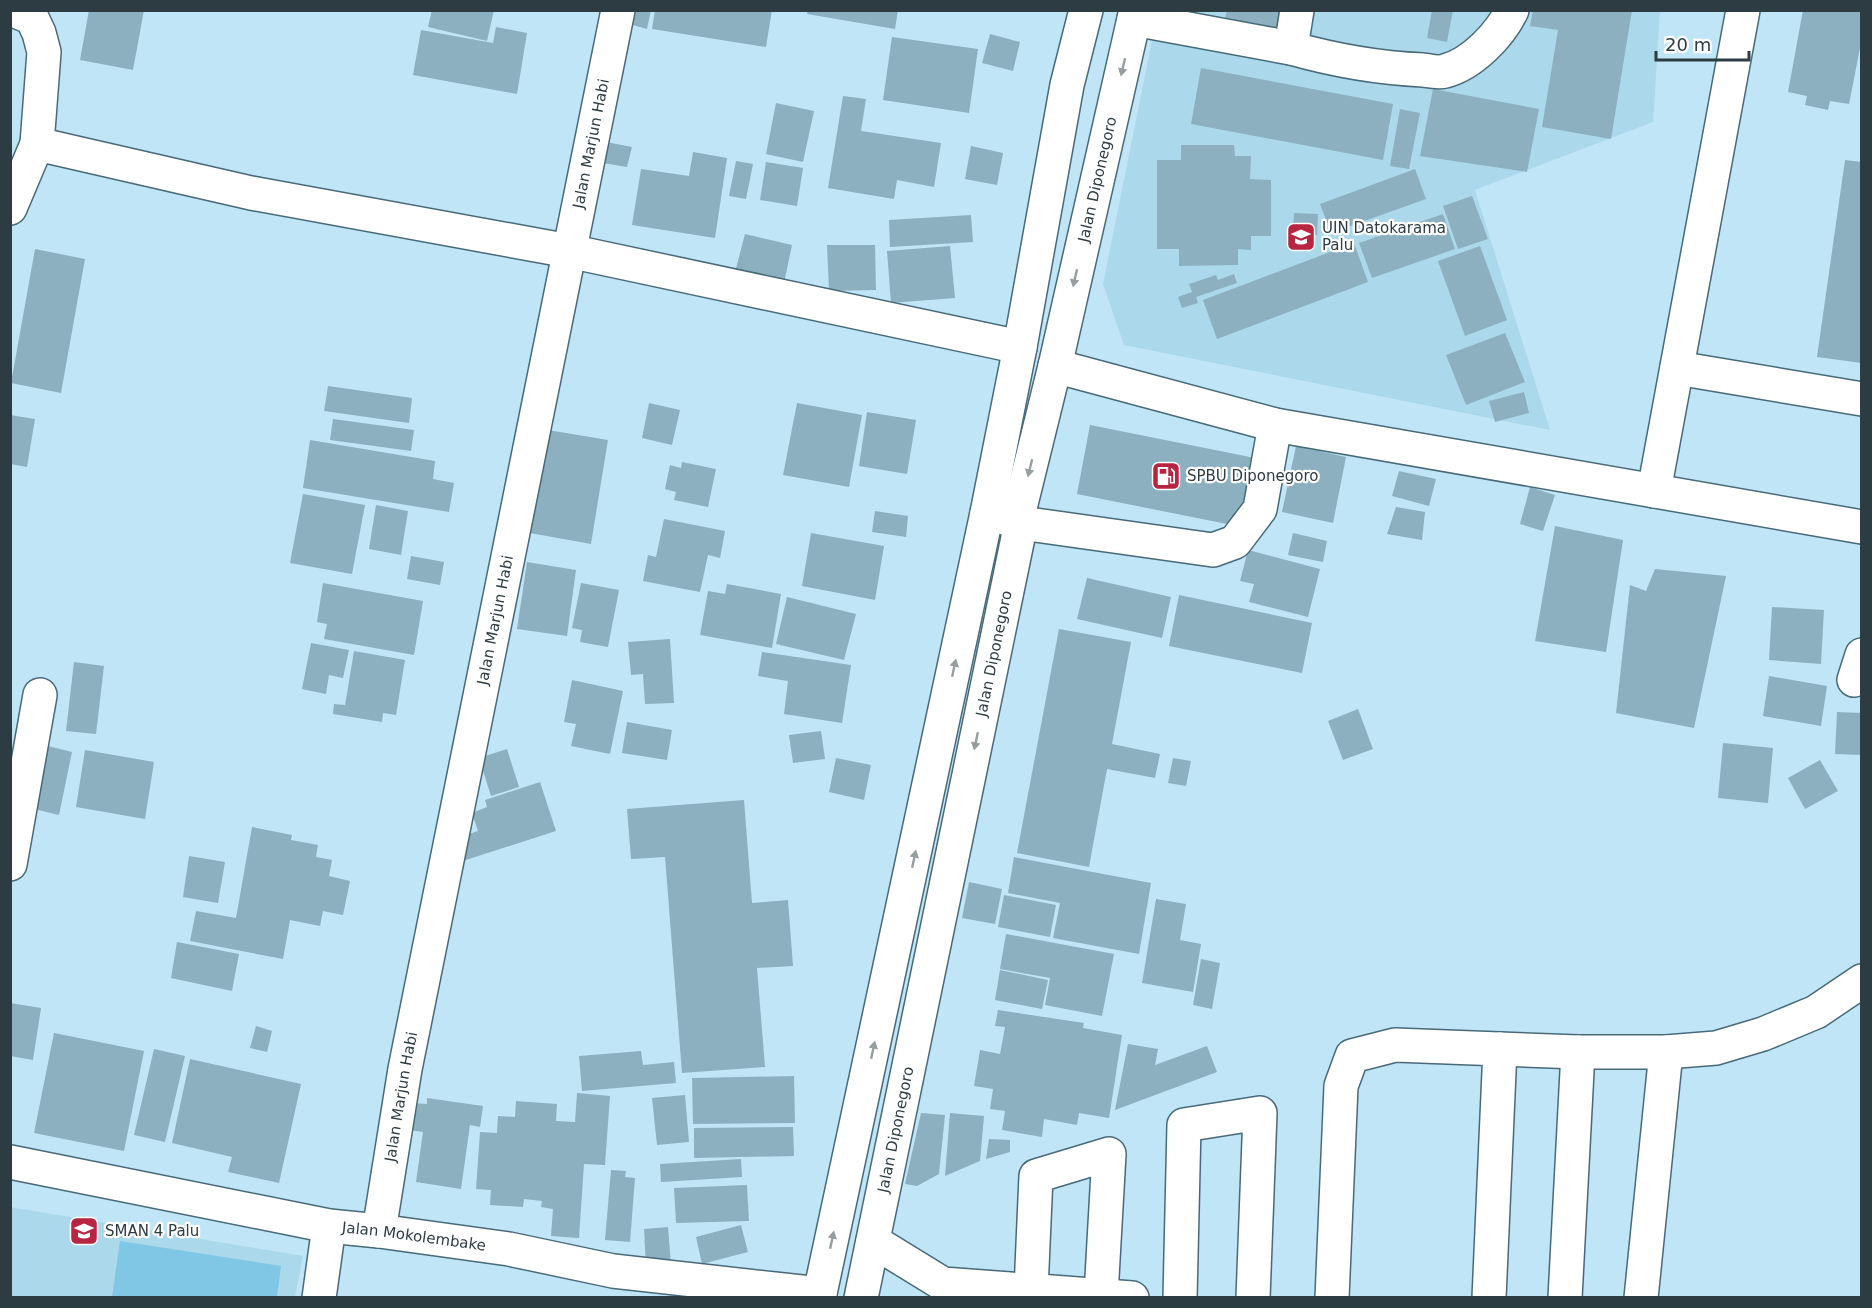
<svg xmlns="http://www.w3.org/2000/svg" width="1872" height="1308" font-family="'DejaVu Sans',sans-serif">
<rect width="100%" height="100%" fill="#c0e5f6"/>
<g fill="#abd8eb">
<polygon points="1158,11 1660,11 1653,122 1475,190 1550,430 1124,345 1103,284"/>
<polygon points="10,1207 303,1256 295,1297 11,1297"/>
</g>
<polygon fill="#80c7e5" points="120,1241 281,1266 277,1297 112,1297"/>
<g fill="#8cb0c0">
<polygon points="89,10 144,10 133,70 80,60"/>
<polygon points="432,10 494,10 487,41 428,27"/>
<polygon points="620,10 651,10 647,29 618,21"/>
<polygon points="655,10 772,10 766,47 652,29"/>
<polygon points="808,10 898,10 895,29 807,14"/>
<polygon points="1227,10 1287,10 1281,41 1223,30"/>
<polygon points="1432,10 1453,10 1447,42 1427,38"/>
<polygon points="1533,10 1632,10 1611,139 1542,127 1558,30 1530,26"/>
<polygon points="1803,10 1862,10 1862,38 1849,104 1830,101 1828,110 1805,105 1807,96 1788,92"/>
<polygon points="496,27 527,33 517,94 413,75 421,30 493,43"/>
<polygon points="990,34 1020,42 1013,71 982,63"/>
<polygon points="892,37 978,49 969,113 883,100"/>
<polygon points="1201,68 1393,104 1383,160 1191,124"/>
<polygon points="1433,89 1539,109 1527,172 1420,156"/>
<polygon points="843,96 866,99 861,131 941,143 934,187 897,180 894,199 828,188"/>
<polygon points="776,103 814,111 803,162 766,154"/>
<polygon points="1400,109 1420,113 1409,169 1390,166"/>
<polygon points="601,141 632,147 627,167 597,162"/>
<polygon points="1181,145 1234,145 1235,156 1251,156 1250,179 1271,180 1271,236 1251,236 1251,250 1238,249 1238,265 1179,266 1179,249 1157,249 1157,160 1181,160"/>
<polygon points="971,146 1003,153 997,185 965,179"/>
<polygon points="693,152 727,158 715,238 632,225 641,169 689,176"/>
<polygon points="1845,160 1862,162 1862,363 1817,357"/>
<polygon points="736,161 753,164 746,199 729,196"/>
<polygon points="766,162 803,168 797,206 760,200"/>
<polygon points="1415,169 1426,199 1331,233 1320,204"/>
<polygon points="1472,196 1488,239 1458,249 1443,206"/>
<polygon points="1294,213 1318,214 1317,235 1293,234"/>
<polygon points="1443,214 1455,249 1372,278 1359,243"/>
<polygon points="971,215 973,242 890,247 889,220"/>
<polygon points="745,234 792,245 783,288 734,276"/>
<polygon points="1354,243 1368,282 1217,339 1203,300"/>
<polygon points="827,245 875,245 876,290 829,291"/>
<polygon points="950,246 955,298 891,303 887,251"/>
<polygon points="1480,246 1507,320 1465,336 1438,261"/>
<polygon points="35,249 85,259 61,393 11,383"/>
<polygon points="1234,274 1237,283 1196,297 1198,303 1182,308 1178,297 1192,292 1189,284 1216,275 1218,280"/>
<polygon points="1505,333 1525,382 1466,405 1446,355"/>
<polygon points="328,386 412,398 409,423 324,411"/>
<polygon points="1524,392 1529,413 1495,422 1489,401"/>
<polygon points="649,403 680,410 672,445 642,438"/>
<polygon points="797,403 862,415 849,487 783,475"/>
<polygon points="867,412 916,420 907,474 859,466"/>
<polygon points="10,415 35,419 27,467 10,464"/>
<polygon points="333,419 414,430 411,451 330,440"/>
<polygon points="1090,425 1255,458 1242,527 1077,494"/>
<polygon points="536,428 608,440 591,544 519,531"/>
<polygon points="310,440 435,461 433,479 454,483 449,512 303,488"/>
<polygon points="1296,446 1346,457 1333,523 1282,512"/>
<polygon points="682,462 716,469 708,507 674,500 676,492 665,489 670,465 681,468"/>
<polygon points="1399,471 1436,479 1429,506 1392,496"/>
<polygon points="1530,487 1555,495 1543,531 1520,524"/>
<polygon points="303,494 365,505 352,574 290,563"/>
<polygon points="376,505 408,511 401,555 369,549"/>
<polygon points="1396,507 1425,512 1422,540 1387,534"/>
<polygon points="875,511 908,516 906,537 872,532"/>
<polygon points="664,519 725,531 720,558 708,555 700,592 643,581 648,555 656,557"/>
<polygon points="1555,526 1623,540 1606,652 1535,641"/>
<polygon points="811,533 884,546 875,600 802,586"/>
<polygon points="1293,533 1327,541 1323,562 1288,555"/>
<polygon points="1248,550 1320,569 1308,617 1249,602 1254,584 1240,581"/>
<polygon points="411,556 444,562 440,585 407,579"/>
<polygon points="527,562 576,570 567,636 517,629"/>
<polygon points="1655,569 1726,576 1694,728 1616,713 1630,585 1646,591"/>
<polygon points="1087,578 1171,597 1162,638 1077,619"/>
<polygon points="323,583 423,601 414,655 324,639 327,624 317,622"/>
<polygon points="581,583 619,590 608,647 580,642 582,630 572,628"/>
<polygon points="727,584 781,594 772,648 700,635 708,591 725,594"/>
<polygon points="1179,595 1312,623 1302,673 1169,646"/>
<polygon points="787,597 856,614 844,660 776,644"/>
<polygon points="1772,607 1824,610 1821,664 1769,660"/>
<polygon points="1059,629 1131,642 1112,744 1160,754 1155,778 1107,769 1089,867 1017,853"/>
<polygon points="670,639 674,703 645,704 643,674 631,675 628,642"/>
<polygon points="311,643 349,650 343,678 329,675 326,694 302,689"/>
<polygon points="354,651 405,660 396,715 383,713 382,722 333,714 334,704 345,705"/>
<polygon points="762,652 851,665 842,723 784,714 788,681 758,676"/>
<polygon points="74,662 104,666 96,734 66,731"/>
<polygon points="1769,676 1827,686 1821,726 1763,716"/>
<polygon points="572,680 623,691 610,754 571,746 576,724 564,722"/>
<polygon points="1358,709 1373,749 1343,760 1328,721"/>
<polygon points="1837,712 1862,713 1862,755 1835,754"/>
<polygon points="627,722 672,730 667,760 622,753"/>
<polygon points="821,731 825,759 793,763 789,735"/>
<polygon points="1723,743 1773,748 1768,803 1718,798"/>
<polygon points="44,745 72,752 59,815 30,808"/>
<polygon points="507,749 519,787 491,796 479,758"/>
<polygon points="85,750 154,762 145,819 76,807"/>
<polygon points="836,758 871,765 864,800 829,792"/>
<polygon points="1173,758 1191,761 1186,786 1168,783"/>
<polygon points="1820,760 1838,791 1805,809 1788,778"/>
<polygon points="540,782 556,831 444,867 454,839 478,831 472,813 487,807 485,800"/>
<polygon points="744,800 752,903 788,900 793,966 757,968 765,1067 682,1073 665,857 631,859 627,809"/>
<polygon points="252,827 292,835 291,840 318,845 316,857 332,860 329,876 350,881 343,915 323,911 320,926 290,920 283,959 190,941 196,911 236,918"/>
<polygon points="189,856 225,862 218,903 183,897"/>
<polygon points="1014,857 1151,883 1139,954 1053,938 1060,903 1008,893"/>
<polygon points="969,882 1002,889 995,924 962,918"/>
<polygon points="1004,895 1056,905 1050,937 998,927"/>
<polygon points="1156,899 1186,904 1180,940 1201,944 1193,992 1142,983"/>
<polygon points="1006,934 1114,954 1102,1016 1045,1005 1050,978 1000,969"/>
<polygon points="177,942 239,954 232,991 171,978"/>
<polygon points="1201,959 1220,963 1212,1009 1193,1005"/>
<polygon points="1000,970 1048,980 1042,1009 995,1000"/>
<polygon points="10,1003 41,1008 33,1060 10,1056"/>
<polygon points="998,1010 1084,1023 1083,1028 1122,1035 1109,1118 1079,1113 1077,1125 1044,1119 1042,1137 1002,1130 1005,1111 990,1109 993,1089 974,1086 980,1050 1000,1054 1005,1027 995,1026"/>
<polygon points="256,1026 272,1031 267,1052 250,1048"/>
<polygon points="54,1033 144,1051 124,1151 34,1133"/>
<polygon points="1128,1044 1158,1049 1155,1065 1207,1046 1217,1072 1115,1110"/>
<polygon points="154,1049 185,1056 165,1142 134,1135"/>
<polygon points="641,1051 643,1065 674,1062 676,1083 582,1091 579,1056"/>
<polygon points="190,1059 301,1084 279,1183 228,1172 232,1157 172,1143"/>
<polygon points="794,1076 795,1123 693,1124 692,1078"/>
<polygon points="577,1093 610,1096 605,1165 584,1164 579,1238 551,1236 553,1209 541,1207 542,1201 524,1199 523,1207 490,1205 491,1190 476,1189 480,1132 497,1133 498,1116 515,1117 516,1101 557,1104 556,1121 575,1122"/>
<polygon points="685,1095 689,1142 657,1145 652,1098"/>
<polygon points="427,1098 483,1106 480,1127 470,1125 461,1189 416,1182 423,1132 409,1130 413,1103 427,1104"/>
<polygon points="921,1113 945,1115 939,1174 917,1186 905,1184"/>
<polygon points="950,1113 984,1116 980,1161 945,1176"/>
<polygon points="793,1127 794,1156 694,1158 694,1128"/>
<polygon points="989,1139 1010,1140 1010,1152 986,1159"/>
<polygon points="741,1159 742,1177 661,1182 660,1164"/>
<polygon points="611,1170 626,1171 625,1177 635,1178 630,1242 605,1240"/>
<polygon points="747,1185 749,1221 676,1223 674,1188"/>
<polygon points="741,1225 748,1252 702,1264 696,1237"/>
<polygon points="668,1227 671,1265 646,1266 644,1229"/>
</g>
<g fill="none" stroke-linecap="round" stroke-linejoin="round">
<g stroke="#486a78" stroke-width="36">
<g id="minor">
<polyline points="13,10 32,18 39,33 44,52 37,144"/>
<path d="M1297 10 1291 48C1333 60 1379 68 1423 70 1430 71 1439 73 1445 71 1472 64 1500 35 1512 10"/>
<polyline points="1134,19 1291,48"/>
<polyline points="10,208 37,144 251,193 569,251 1020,347"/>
<polyline points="1055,366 1275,425 1862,527"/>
<polyline points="1677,368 1862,399"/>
<polyline points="1654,491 1743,10"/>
<polyline points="987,513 1021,523 1213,550 1235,542 1260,509 1275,425"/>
<polyline points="1854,680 1862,655"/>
<polyline points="10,864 40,695"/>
<path id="s1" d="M10 1162 329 1226 379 1231 509 1249 613 1271 820 1294"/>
<path id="s2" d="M379 1231 405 1069 618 10"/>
<polyline points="873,1241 943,1284 1132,1298"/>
<polyline points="1031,1290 1036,1176 1109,1154 1101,1295"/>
<polyline points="319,1298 329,1226"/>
<polyline points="1180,1298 1184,1125 1260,1113 1253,1298"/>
<polyline points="1332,1298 1341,1086 1352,1056 1395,1045 1578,1052 1666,1052 1716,1048 1763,1034 1816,1012 1862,981"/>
<polyline points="1489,1298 1500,1049"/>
<polyline points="1565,1298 1578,1052"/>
<polyline points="1641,1298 1666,1052"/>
</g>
</g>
<g stroke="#486a78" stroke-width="36">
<g id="highway">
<polyline points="819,1298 987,513 1020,347 1067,85 1086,10"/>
<path id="s3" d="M861 1298 1021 523 1020 508 1055 366 1136 10"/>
</g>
</g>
<use href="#minor" stroke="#fff" stroke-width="33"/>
<use href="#highway" stroke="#fff" stroke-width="33"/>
</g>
<defs><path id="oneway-solid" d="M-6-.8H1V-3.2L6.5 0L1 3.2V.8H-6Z" transform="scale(1.5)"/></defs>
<g fill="#969ea0">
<use href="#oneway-solid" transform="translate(1123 67) rotate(103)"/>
<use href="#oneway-solid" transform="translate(1075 278) rotate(103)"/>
<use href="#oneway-solid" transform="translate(1030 468) rotate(104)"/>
<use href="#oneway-solid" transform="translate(954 668) rotate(-78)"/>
<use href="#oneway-solid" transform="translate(976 741) rotate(102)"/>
<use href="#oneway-solid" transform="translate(914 859) rotate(-78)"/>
<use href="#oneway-solid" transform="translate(873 1050) rotate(-78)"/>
<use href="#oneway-solid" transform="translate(832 1240) rotate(-78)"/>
</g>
<defs>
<g id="university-square" transform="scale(1.5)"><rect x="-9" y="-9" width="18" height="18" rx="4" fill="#b72541" stroke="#fff"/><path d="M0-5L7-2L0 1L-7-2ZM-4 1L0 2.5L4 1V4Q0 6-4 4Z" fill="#fff"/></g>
<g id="fuel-square" transform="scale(1.5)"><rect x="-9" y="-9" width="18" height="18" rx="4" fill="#b72541" stroke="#fff"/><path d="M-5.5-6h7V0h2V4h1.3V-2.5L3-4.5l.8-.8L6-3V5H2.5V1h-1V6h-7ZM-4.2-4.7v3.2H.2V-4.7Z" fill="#fff"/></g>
<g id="school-square" transform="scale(1.5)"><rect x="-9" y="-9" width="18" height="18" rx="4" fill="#b72541" stroke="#fff"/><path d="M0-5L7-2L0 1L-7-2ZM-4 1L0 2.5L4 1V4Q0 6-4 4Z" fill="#fff"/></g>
</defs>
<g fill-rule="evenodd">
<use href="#university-square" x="1301" y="237"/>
<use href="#fuel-square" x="1166" y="476"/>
<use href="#school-square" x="84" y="1231"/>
</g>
<g text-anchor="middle" stroke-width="4.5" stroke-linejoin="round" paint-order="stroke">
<g font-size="15" fill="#2d3c42" stroke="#fff">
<text dy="5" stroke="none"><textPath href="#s2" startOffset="1108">Jalan Marjun Habi</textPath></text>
<text dy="5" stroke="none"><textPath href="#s3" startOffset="1144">Jalan Diponegoro</textPath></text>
<text dy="5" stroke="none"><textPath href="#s2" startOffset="622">Jalan Marjun Habi</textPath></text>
<text dy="5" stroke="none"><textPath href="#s3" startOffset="658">Jalan Diponegoro</textPath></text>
<text dy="5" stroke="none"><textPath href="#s2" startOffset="136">Jalan Marjun Habi</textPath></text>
<text dy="5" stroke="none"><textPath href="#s3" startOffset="172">Jalan Diponegoro</textPath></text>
<text dy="5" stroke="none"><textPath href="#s1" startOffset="411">Jalan Mokolembake</textPath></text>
</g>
<g font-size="15" fill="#2d3c42" stroke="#fff" text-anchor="start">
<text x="1322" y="233">UIN Datokarama<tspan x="1322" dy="17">Palu</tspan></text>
<text x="1187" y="481">SPBU Diponegoro</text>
<text x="105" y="1236">SMAN 4 Palu</text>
</g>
</g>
<rect width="1872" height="1308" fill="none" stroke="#2d3c42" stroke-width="24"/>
<path d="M1656 51v9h93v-9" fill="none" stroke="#2d3c42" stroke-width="3"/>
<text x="1665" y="51" font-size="18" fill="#2d3c42" stroke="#ffffff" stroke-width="4.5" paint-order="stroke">20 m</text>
</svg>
